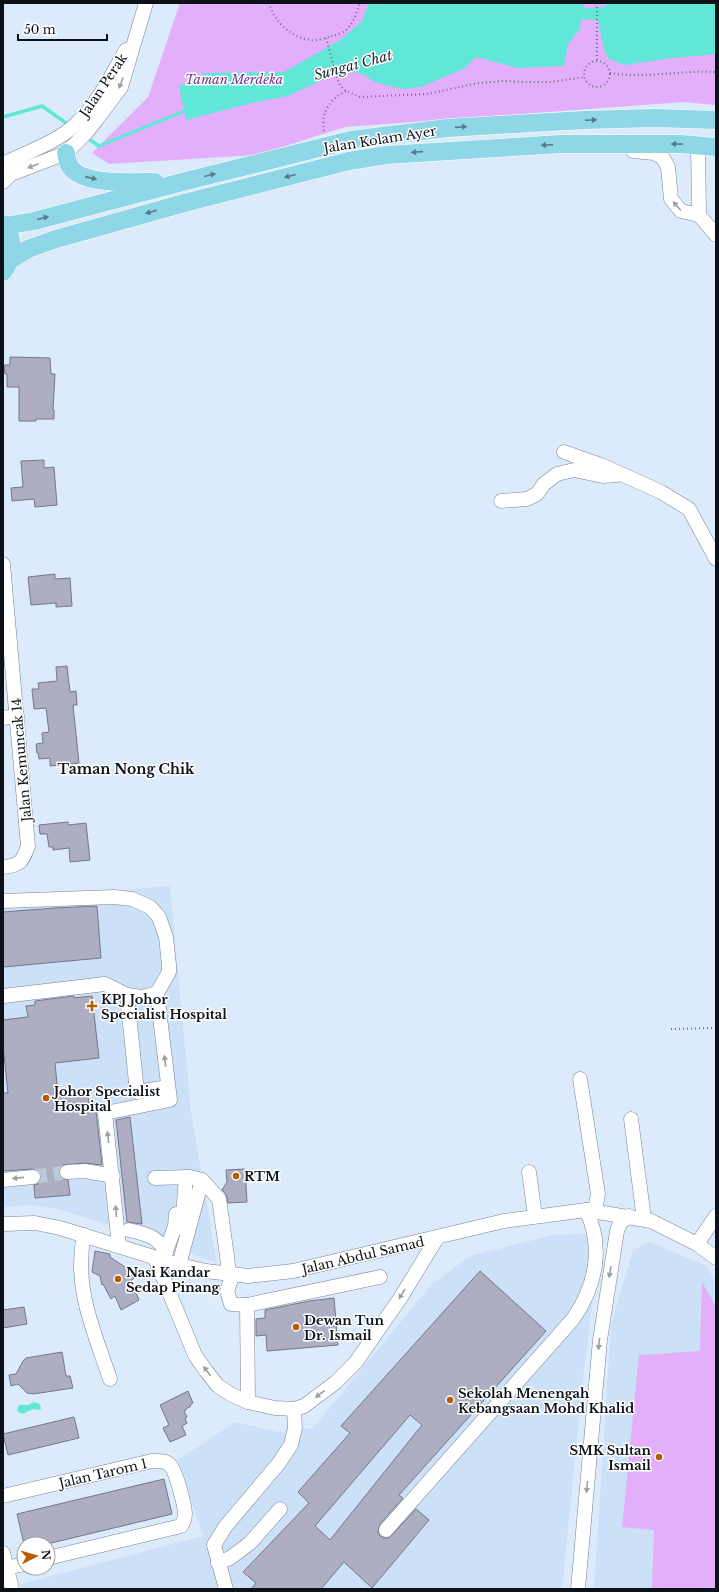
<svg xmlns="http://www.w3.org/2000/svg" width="719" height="1592" font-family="'Libre Baskerville',serif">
<rect width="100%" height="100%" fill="#dcebfc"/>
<g fill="#cce0f7">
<polygon points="170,886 191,1112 217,1263 127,1231 58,1209 32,1205 3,1207 3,900"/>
<polygon points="601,1233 583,1379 562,1589 22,1589 21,1584 203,1536 178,1460 235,1422 279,1432 313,1428 431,1285 470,1256 553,1235"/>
<polygon points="649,1242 707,1266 716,1284 716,1589 594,1589 611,1325 633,1250"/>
</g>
<g fill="#e4affa">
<polygon points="180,3 716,3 716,105 684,102 345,127 257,155 109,164 92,153 148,97"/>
<polygon points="702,1282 716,1307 716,1589 652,1589 654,1530 622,1527 639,1355 700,1351"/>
</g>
<g fill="#61e7d7">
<polygon points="369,3 584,3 583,7 588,8 605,7 607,3 716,3 716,54 664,59 625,65 609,59 604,50 598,20 581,19 580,29 568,44 564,66 517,68 476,57 465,68 421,87 404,89 388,86 373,81 363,74 344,70 288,96 252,103 186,120 179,86 205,73 284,72 342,39 362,21"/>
<path d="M34 1402 40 1404 41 1408 40 1410C38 1410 34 1408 31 1410 25 1412 22 1417 17 1410L19 1405H28Z"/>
</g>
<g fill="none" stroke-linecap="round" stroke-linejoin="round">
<g stroke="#61e7d7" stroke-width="3.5">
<polyline points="3,117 42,106 69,125"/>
<polyline points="86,137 99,146 187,110"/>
</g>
</g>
<g fill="#adaec2" stroke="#757688" fill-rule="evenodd">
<polygon points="10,357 50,358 51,374 55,374 53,410 54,410 54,419 36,419 36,421 19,421 19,387 7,387 7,374 5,374 4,365 10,365"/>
<polygon points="44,460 44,468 54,467 57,505 35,507 34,499 12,501 11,488 23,487 21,461"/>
<polygon points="55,574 55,579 70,578 72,606 56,607 56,603 31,605 28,577"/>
<polygon points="67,666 70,692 76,691 77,705 73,705 79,763 50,766 50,758 39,759 38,753 37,753 36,744 43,743 42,733 49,732 46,708 34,709 32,689 39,689 38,683 57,681 56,667"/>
<polygon points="68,822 68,825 86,823 90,860 70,862 69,848 53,850 53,847 49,847 47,834 40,834 39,825"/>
<polygon points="97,906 101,958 3,967 3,912 55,908"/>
<polygon points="74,996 74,998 92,996 99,1058 55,1063 58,1094 87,1091 89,1103 95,1102 102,1165 85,1163 63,1165 59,1169 59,1173 63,1179 68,1180 70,1195 35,1198 34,1185 38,1184 41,1180 41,1176 40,1172 32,1169 3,1171 3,1093 8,1093 3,1046 3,1020 28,1017 26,1006 35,1005 35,1001"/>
<polygon points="130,1117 142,1224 127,1222 116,1120"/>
<polygon points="245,1169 247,1202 228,1203 226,1194 222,1190 227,1182 226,1170"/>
<polygon points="95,1251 110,1254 110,1257 128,1269 127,1270 134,1278 131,1281 139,1300 121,1310 115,1296 111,1299 103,1284 102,1285 100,1276 92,1272"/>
<path d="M480 1271 546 1331 399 1495 403 1498 380 1524 378 1532 380 1536 384 1538H389L416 1509 429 1520 372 1588 344 1562 321 1589H251L256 1583 243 1572 309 1503 298 1492 350 1433 341 1426ZM410 1415 422 1425 330 1540 315 1526Z"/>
<polygon points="334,1298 338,1345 267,1351 266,1335 256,1336 256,1319 265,1318 265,1310 309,1301"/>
<polygon points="24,1307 27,1324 3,1328 3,1310"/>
<polygon points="62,1352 66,1376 70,1376 73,1388 33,1394 27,1393 18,1384 11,1386 9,1375 16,1374 23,1361 26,1358"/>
<polygon points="188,1391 193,1403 190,1405 191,1406 186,1409 186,1410 184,1411 187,1417 185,1418 187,1423 182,1426 186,1435 170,1442 163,1428 169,1425 160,1405"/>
<polygon points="74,1417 79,1438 8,1455 3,1434"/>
<polygon points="164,1479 172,1514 47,1544 24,1544 17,1514"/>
</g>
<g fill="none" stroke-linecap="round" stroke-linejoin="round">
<polyline stroke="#bdcada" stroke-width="14" stroke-dasharray="14 7" stroke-linecap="butt" points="33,1177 67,1172"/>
<g stroke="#768492" stroke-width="15">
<g id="minor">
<polyline points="698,145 699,215"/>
<polyline points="633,151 654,153 663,158 668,167 671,199 681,211 699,215 716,235"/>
<path d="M3 164C27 152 56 143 76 124 97 105 112 74 126 50"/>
<polyline points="3,182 11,174 66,153 86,133 97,119 121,87 146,3"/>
<polyline points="564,452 601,465 661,492 689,509 716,559"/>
<polyline points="501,501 527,499 537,494 544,484 557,474 574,470 603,476 617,475"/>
<path d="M3 564 28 846C22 862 21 865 3 867"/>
<polyline points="3,718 17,716"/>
<polyline points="3,901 114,897 132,899 150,907 159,917 166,937 169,965 169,972 157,993 170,1100 105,1113 119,1246"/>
<polyline points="127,995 137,1092 168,1087"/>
<polyline points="3,996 105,984 127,995 142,997 157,993"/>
<polyline points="580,1079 598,1194 595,1211"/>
<polyline points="631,1119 644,1219"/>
<polyline points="67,1172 85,1171 113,1176"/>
<polyline points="529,1172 535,1216"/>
<polyline points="155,1178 190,1177 202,1180 219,1199 227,1256 229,1274"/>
<polyline points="3,1180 33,1177"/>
<polyline points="3,1224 35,1223 60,1228 179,1265 206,1271 248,1276 293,1271 504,1221 586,1210 651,1221 697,1244 716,1258"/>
<polyline points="182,1228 186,1177"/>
<path d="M129 1230C146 1234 157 1236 166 1252"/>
<path d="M84 1235C73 1287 94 1331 110 1379"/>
<polyline points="697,1244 716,1216"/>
<polyline points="155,1258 195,1355 206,1371 218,1386 232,1395 248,1402 275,1408 294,1409 304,1406 335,1383 356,1362 401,1297 437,1238"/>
<polyline points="163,1260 175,1226 176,1214"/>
<polyline points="179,1265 202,1180"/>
<polyline points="233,1274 227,1291 231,1304 247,1305 380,1277"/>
<polyline points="247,1305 248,1402"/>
<path d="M3 1496 152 1461C159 1461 165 1460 170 1465 176 1471 185 1506 185 1514 185 1519 184 1522 181 1526L48 1558"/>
<path d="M386 1530 573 1319C596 1286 604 1247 586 1210"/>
<polyline points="3,1553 12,1589"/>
<polyline points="218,1563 230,1558 250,1543 280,1509"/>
<polyline points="7,1568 24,1564"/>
<polyline points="226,1589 214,1545 225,1527 279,1463 291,1445 295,1428 294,1409"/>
<polyline points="578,1589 600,1340 617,1231 620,1223 629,1216"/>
</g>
</g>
<g stroke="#fff" stroke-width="19">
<g id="major">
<path d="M66 153C67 159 68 166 73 170 88 185 134 182 155 182"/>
<path d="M3 224C15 238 14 258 3 272"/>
<polyline points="5,226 34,221 186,181 351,140 447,128 584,120 654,118 716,120"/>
<polyline points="10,260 28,249 56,239 188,202 349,161 386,155 561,144 681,144 716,147"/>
</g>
</g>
<g stroke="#69737e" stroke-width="2" stroke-dasharray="1 3" stroke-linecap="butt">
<path d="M269 3C274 21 291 38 311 40 317 41 326 38 332 36 337 35 345 32 348 28 354 22 357 11 360 3"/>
<polyline points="597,3 597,61"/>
<polyline points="326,38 339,84 346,91 360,97 427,94 479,83 503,81 529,82 551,82 585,77"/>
<circle cx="597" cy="74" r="13"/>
<path d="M610 73C644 79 681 70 716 72"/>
<path d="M324 131C321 112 329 100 346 91"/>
<polyline points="671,1029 716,1028"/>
</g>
<use href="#minor" stroke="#fff" stroke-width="14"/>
<use href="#major" stroke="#8fd6e6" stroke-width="18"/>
</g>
<defs><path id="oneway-solid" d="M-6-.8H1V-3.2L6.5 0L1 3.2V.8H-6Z"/></defs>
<g fill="#9da0a2">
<use href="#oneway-solid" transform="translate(121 83) rotate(111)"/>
<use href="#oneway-solid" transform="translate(33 166) rotate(159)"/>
<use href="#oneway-solid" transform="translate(677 206) rotate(-131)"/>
<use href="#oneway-solid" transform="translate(165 1061) rotate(-97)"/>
<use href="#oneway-solid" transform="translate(108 1137) rotate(-97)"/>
<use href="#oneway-solid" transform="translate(18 1178) rotate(174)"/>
<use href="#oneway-solid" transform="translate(116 1211) rotate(-95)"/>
<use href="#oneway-solid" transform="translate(610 1272) rotate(99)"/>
<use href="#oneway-solid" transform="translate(402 1294) rotate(122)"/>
<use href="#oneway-solid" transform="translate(599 1344) rotate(96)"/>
<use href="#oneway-solid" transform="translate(207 1371) rotate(-126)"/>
<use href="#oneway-solid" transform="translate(320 1394) rotate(142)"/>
<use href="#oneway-solid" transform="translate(587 1487) rotate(95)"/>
</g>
<g fill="#547d88">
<use href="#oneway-solid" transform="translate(591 120) rotate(-2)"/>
<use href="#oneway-solid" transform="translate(461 127) rotate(-4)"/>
<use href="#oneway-solid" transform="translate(677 144) rotate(-179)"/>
<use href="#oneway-solid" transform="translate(547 145) rotate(177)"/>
<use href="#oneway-solid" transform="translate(417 152) rotate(176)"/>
<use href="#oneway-solid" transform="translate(210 175) rotate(-14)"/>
<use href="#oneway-solid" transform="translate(290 176) rotate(166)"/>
<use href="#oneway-solid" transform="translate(91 178) rotate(13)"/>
<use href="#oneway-solid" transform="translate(151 212) rotate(164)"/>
<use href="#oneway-solid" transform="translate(43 218) rotate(-15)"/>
</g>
<g fill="#b85c00" stroke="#fff" stroke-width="1.5">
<path d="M90 1000h4v4h4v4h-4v4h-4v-4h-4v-4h4z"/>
<circle cx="46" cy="1098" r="4"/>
<circle cx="236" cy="1176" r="4"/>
<circle cx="118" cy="1279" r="4"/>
<circle cx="296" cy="1327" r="4"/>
<circle cx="450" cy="1400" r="4"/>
<circle cx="659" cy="1457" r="4"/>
</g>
<g text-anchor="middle" stroke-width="3" stroke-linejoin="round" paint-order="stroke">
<g font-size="13" font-style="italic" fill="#73338b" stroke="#fff">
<text x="234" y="84">Taman Merdeka</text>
</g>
<g font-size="13" fill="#0b1116" stroke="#fff">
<text transform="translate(103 85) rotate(-56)" y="5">Jalan Perak</text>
<text transform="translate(380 139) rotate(-9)" y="5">Jalan Kolam Ayer</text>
<text transform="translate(21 760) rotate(-95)" y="5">Jalan Kemuncak 14</text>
<text transform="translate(363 1255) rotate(-13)" y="5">Jalan Abdul Samad</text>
<text transform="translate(103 1473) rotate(-13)" y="5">Jalan Tarom 1</text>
</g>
<g font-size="13" font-weight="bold" fill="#0b1116" stroke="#fff" text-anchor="start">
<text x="101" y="1004">KPJ Johor<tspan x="101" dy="15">Specialist Hospital</tspan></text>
<text x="54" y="1096">Johor Specialist<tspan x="54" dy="15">Hospital</tspan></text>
<text x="244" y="1181">RTM</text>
<text x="126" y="1277">Nasi Kandar<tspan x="126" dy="15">Sedap Pinang</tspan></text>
<text x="304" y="1325">Dewan Tun<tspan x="304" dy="15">Dr. Ismail</tspan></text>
<text x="458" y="1398">Sekolah Menengah<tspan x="458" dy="15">Kebangsaan Mohd Khalid</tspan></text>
<text x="651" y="1455" text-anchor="end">SMK Sultan<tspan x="651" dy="15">Ismail</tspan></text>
</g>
<g font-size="14" font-style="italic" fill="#182f2c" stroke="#fff">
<text transform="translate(353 65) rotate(-15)" y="5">Sungai Chat</text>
</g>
<g font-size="14" font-weight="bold" fill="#0b1116" stroke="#fff">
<text x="126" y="774">Taman Nong Chik</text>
</g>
</g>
<rect width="719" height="1592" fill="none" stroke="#0b1116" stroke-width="8"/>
<g transform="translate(36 1556) rotate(84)"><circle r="19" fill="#ffffff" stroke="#9da0a2"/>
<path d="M0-3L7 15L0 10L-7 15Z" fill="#b85c00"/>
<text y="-6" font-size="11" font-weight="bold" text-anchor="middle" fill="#0b1116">N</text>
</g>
<path d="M18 34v6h89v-6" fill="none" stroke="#0b1116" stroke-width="2"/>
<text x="24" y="34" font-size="12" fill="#0b1116" stroke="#ffffff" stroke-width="3" paint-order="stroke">50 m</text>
</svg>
